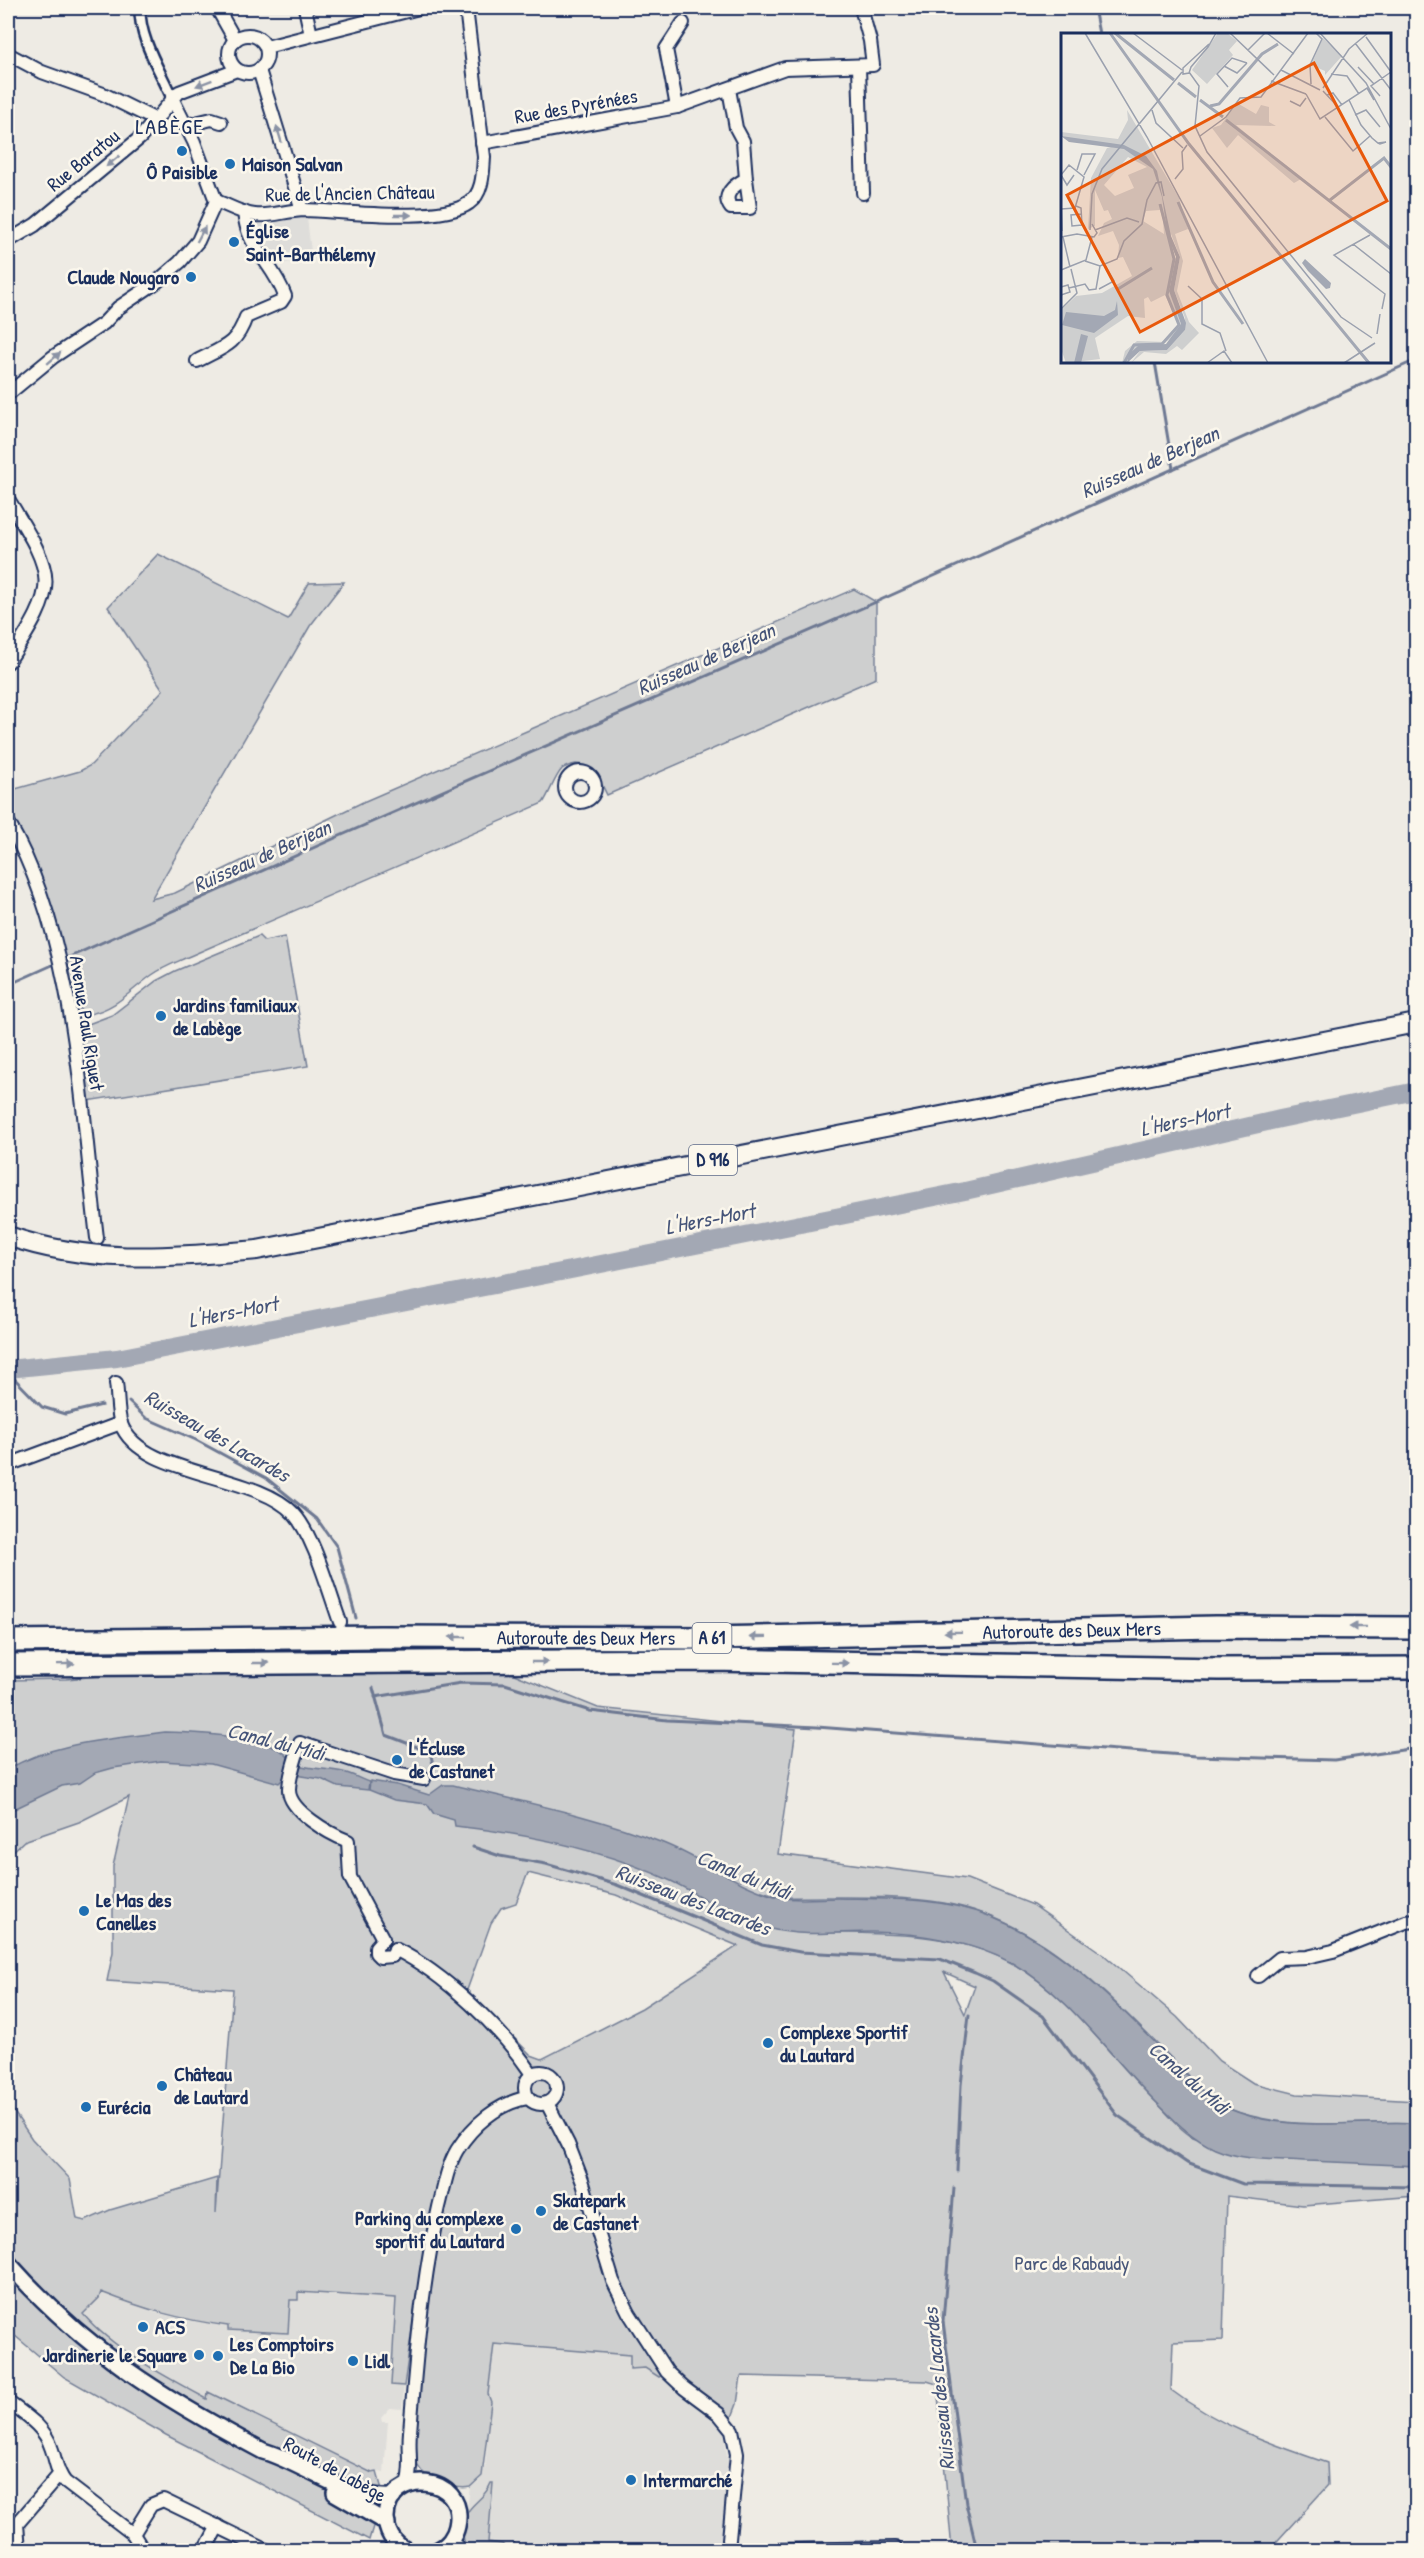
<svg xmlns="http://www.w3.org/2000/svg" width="1424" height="2558" font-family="'Patrick Hand',sans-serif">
<rect width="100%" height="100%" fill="#eeebe4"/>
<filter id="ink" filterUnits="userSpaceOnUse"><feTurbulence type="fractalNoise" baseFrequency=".0167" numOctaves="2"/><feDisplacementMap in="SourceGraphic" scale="12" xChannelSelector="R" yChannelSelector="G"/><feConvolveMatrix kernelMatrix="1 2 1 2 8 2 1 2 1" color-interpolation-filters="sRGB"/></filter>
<g filter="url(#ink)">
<g fill="#deddda">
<polygon points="287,218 307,218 312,260 282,263 281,260 273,262 263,242 258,224"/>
<polygon points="101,2292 154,2312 185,2320 228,2326 228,2330 288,2333 290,2299 298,2292 396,2298 391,2385 404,2386 402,2409 390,2408 381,2418 382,2422 388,2422 384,2472 373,2473 208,2392 207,2399 167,2377 103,2334 83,2314 99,2298"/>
<polygon points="494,2344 630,2355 637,2368 645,2368 659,2377 662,2375 714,2418 724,2431 728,2463 722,2550 470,2550 462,2539 464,2517 467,2510 470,2487 478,2482 485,2467 491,2402 488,2394"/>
</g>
<g fill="#cecfcf" stroke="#747f96" stroke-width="1.5" fill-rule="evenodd">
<path d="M158 554 288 619 309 583 344 582 310 626 151 899 175 893 363 802 854 589 876 602V678L607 795C600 781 594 764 576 764 571 765 566 766 562 769 554 778 550 793 543 803L190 956C177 962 163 967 152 975 131 990 116 1009 89 1014L74 1006 8 817V791L80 771 91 765 163 690 108 607Z"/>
<polygon points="259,936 264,941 285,937 308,1066 87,1101 76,1034 83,1026 112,1015 156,981 175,971"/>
<path d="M191 1668 336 1675 509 1672 598 1708 796 1729 778 1854 967 1879 1033 1905 1104 1955 1177 2017 1219 2061 1253 2083 1297 2094 1416 2101V2123C1354 2120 1287 2133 1227 2108 1208 2100 1193 2081 1179 2066 1162 2049 1145 2032 1128 2015 1076 1964 1018 1916 944 1903 891 1894 834 1898 780 1897L762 1891 771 1929C851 1939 937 1922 1012 1963 1071 1996 1110 2058 1159 2105 1168 2114 1179 2129 1191 2136 1201 2142 1229 2142 1241 2144 1299 2153 1357 2163 1416 2166V2196L1303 2205 1227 2196 1223 2340 1173 2342 1171 2390C1218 2426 1272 2444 1327 2463L1328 2485 1269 2550H952L937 2384 927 2381 741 2376 737 2404 732 2417 683 2381 608 2284 636 2337 662 2375 659 2377 645 2368 630 2369V2355L494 2344 488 2394 491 2402 482 2476 470 2487C456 2490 425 2480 418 2466 404 2435 428 2308 434 2269L421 2266 404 2386 391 2385 396 2298 298 2292V2300H290L288 2333 228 2330V2326C178 2319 147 2310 101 2292L99 2298 83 2314C113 2349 166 2377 207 2399L208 2392 372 2473 377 2472 383 2493 369 2540 166 2435 64 2377 8 2330V2103L32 2139 70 2179 77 2219 85 2221 110 2210 217 2178 216 2213 233 1989 107 1981 113 1952V1866L129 1797 79 1822 24 1841 8 1856V1680L66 1679ZM528 1873 616 1895 738 1946 642 2008 542 2059 531 2055 467 1990 491 1923 501 1908 516 1903ZM944 1972 975 1986 965 2014Z"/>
<path d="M491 2483H493L488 2542 502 2544 508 2550H470C463 2543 463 2538 463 2528 465 2503 483 2503 491 2483Z"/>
</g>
<g fill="#a3a8b4" stroke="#6d7892" stroke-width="1.5">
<path d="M165 1732C201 1733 242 1735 276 1748 287 1752 290 1763 302 1766 314 1769 329 1769 343 1772 352 1774 360 1779 369 1782L368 1790 338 1787 321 1779 288 1774 279 1783 211 1764 161 1761 113 1768 95 1773 80 1783 62 1786 8 1812V1769C58 1741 109 1740 165 1732Z"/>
<path d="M370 1781 397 1785 429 1795 443 1785H453C524 1802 595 1816 663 1843 701 1858 739 1887 778 1897 796 1901 819 1898 837 1898 888 1899 941 1897 989 1916 1060 1944 1111 1999 1164 2051 1183 2070 1203 2097 1227 2108 1286 2134 1354 2120 1416 2123V2166C1379 2164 1342 2162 1305 2161 1275 2159 1243 2161 1215 2149 1193 2139 1178 2124 1161 2107 1112 2060 1072 1997 1012 1963 970 1941 919 1933 872 1932 839 1932 804 1937 771 1929 734 1921 705 1897 671 1881 602 1849 529 1834 455 1826L454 1820 434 1814 427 1804 394 1800 369 1790Z"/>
</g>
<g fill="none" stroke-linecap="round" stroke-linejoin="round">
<g stroke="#6d7892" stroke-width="3">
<polyline points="1094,8 1099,34"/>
<polyline points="1155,362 1173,469"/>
<polyline points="63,960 333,839 876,602 1416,360"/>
<polyline points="8,985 57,963"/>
<polyline points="8,1372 42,1407 65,1414 102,1405"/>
<polyline points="129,1402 146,1418 196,1440 266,1478 317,1519 337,1547 356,1618"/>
<polyline points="373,1688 386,1735 430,1752 434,1768"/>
<polyline points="375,1697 461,1683 505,1684 590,1711 667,1720 817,1727 1196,1756 1334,1760 1416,1748"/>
<polyline points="473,1847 500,1856 546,1864 617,1885 762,1945 800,1952 940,1959 975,1973 993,1981 1043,2016 1117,2115 1187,2163 1243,2184 1416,2187"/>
<polyline points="957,2171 961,2085 969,2015"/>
<polyline points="954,2188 943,2321 966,2504 977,2550"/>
</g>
<polyline stroke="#a3a8b4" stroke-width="18" points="8,1369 117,1358 571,1270 965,1191 1280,1119 1416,1091"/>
<g stroke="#1b2f5e" stroke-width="14">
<path id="pedestrian" d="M140 8C139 39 160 70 172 98"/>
</g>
<g stroke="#1b2f5e" stroke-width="16">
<g id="minor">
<polyline points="217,8 235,40"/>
<polyline points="305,8 311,35"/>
<circle cx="248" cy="54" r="19"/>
<polyline points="266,47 419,8"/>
<polyline points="8,54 42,72 103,94 154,119"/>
<polyline points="859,67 863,193"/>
<polyline points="259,70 302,210"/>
<path d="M729 89 736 128 743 141 746 179C734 185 721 195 731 208H750L746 179"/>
<path d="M172 98 194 142 216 201C227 205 242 214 255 215 271 217 288 210 305 210 341 211 441 224 469 203 483 193 483 173 484 157L466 8"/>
<polyline points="677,107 666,49 683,23"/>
<polyline points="187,125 212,119 221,122"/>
<polyline points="482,143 677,107 785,68 873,65 870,41 861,8"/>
<polyline points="8,241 35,225 140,138 179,92 237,70"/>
<path d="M197 361C223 347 236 346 246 317L281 302 285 296C273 263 247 248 244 212"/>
<polyline points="8,394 53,357 104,323 118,308 158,281 180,262 198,241 216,201"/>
<path d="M8 499C56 578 60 583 8 662"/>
<circle cx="580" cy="787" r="15"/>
<path d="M8 822C76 939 81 1105 97 1238"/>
<path d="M116 1383C118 1396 117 1412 121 1424 140 1476 256 1473 293 1513 314 1535 329 1592 340 1622"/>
<polyline points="8,1465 121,1423"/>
<path d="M383 1939 350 1877 348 1841C330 1834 289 1811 289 1790 289 1775 296 1758 300 1743L394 1774 424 1779"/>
<polyline points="383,1939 376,1947 376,1953 380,1957 392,1956 395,1949"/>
<path d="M395 1949C444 1973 502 2029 532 2074"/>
<polyline points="1258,1976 1280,1958 1307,1957 1333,1951 1406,1922 1416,1921"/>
<circle cx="541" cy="2088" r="16"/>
<polyline points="547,2103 568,2144 582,2180 613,2281 629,2313 667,2372 684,2388 719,2414 732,2430 737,2454 728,2550"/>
<path d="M8 2402C25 2415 44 2426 51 2447 56 2460 56 2471 65 2482L133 2534 143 2550"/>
<path d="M407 2486C413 2465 408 2452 410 2432 416 2357 422 2280 439 2207 444 2188 447 2167 457 2150 473 2125 498 2103 527 2098"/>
<polyline points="133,2534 151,2505 163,2500 266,2550"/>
<polyline points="450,2541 461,2550"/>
<polyline points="19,2550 17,2524 59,2475"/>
<polyline points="205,2550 218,2526"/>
<polyline points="778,2550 895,2548 895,2550"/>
</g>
</g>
<g stroke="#1b2f5e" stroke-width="20">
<g id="tertiary">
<path d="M8 2263C85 2350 161 2397 263 2451 307 2464 346 2500 393 2497"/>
<polyline points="335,2493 387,2523"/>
<path d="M406 2550C393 2544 386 2531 386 2517 388 2467 468 2474 457 2526 455 2536 448 2546 438 2550"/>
</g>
</g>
<g stroke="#1b2f5e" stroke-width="22">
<path id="primary" d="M8 1236C92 1265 170 1257 257 1250L1416 1023"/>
</g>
<g stroke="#1b2f5e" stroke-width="26">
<g id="motorway">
<path id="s1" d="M8 1641 380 1637 709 1638 1215 1627 1416 1628"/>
<polyline points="8,1665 710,1660 1219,1669 1416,1668"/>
</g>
</g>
<use href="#pedestrian" stroke="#fbf7ec" stroke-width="9"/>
<use href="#minor" stroke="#fbf7ec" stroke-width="12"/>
<use href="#tertiary" stroke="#fbf7ec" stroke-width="15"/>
<use href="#primary" stroke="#fbf7ec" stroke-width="18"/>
<use href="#motorway" stroke="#fbf7ec" stroke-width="21"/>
</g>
<defs><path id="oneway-solid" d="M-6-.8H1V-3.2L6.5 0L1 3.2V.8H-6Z" transform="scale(1.5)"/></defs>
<g fill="#8b93a5">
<use href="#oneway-solid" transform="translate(204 83) rotate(159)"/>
<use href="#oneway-solid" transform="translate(279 134) rotate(-107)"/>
<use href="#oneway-solid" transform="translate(113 161) rotate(141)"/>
<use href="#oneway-solid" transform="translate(403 215)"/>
<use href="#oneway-solid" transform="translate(201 234) rotate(-62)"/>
<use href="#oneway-solid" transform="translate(54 358) rotate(-41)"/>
<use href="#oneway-solid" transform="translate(1358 1627) rotate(-180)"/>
<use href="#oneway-solid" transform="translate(953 1632) rotate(179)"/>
<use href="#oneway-solid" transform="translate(458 1637) rotate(-180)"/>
<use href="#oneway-solid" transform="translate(758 1637) rotate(179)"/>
<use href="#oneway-solid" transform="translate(540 1662)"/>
<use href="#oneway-solid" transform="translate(261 1663)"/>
<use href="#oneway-solid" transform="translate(840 1663) rotate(1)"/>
<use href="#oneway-solid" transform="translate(66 1664) rotate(-1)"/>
</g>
</g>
<g fill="#1f6fb2" stroke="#fbf7ec" stroke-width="2">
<circle cx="182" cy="151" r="6"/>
<circle cx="230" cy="164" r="6"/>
<circle cx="234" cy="242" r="6"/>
<circle cx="191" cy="277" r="6"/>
<circle cx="161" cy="1016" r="6"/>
<circle cx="397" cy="1760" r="6"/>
<circle cx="84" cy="1911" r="6"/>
<circle cx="768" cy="2043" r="6"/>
<circle cx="162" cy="2086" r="6"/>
<circle cx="86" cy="2107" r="6"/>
<circle cx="541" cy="2211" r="6"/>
<circle cx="516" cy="2229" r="6"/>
<circle cx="143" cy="2327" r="6"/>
<circle cx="199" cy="2355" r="6"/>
<circle cx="218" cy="2356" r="6"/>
<circle cx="353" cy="2361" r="6"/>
<circle cx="631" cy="2480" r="6"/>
</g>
<g text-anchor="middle" stroke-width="5" stroke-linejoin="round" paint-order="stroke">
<g fill="#fbf7ec" stroke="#5e6b89" stroke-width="1.5">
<rect x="689" y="1145" width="48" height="30" rx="4.5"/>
<rect x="692.5" y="1623" width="39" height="30" rx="4.5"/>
</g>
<g font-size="18" font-weight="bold" fill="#1b2f5e">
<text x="713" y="1166">D 916</text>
<text x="712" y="1644">A 61</text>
</g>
<g font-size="20" fill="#1b2f5e" stroke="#fbf7ec">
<text transform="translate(576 106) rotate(-10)" y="7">Rue des Pyrénées</text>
<text transform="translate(83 160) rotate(-39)" y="7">Rue Baratou</text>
<text transform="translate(350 193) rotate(-1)" y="7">Rue de l'Ancien Château</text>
<text transform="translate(87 1023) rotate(81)" y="7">Avenue Paul Riquet</text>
<text dy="7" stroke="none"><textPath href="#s1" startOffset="1064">Autoroute des Deux Mers</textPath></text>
<text dy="7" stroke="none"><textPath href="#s1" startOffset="578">Autoroute des Deux Mers</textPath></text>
<text transform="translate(335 2469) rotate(29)" y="7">Route de Labège</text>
</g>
<g font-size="20" font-weight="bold" fill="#1b2f5e" stroke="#fbf7ec" text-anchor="start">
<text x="242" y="171">Maison Salvan</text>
<text x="182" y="179" text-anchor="middle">Ô Paisible</text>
<text x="246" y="238">Église<tspan x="246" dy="23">Saint-Barthélemy</tspan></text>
<text x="179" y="284" text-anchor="end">Claude Nougaro</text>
<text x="173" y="1012">Jardins familiaux<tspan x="173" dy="23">de Labège</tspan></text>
<text x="409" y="1755">L'Écluse<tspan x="409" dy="23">de Castanet</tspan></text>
<text x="96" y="1907">Le Mas des<tspan x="96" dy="23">Canelles</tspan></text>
<text x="780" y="2039">Complexe Sportif<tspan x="780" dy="23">du Lautard</tspan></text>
<text x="174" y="2081">Château<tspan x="174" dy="23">de Lautard</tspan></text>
<text x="98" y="2114">Eurécia</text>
<text x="553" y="2207">Skatepark<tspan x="553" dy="23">de Castanet</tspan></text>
<text x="504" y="2225" text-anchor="end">Parking du complexe<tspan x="504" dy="23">sportif du Lautard</tspan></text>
<text x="155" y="2334">ACS</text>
<text x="230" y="2351">Les Comptoirs<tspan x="230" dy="23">De La Bio</tspan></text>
<text x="187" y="2362" text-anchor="end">Jardinerie le Square</text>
<text x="365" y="2368">Lidl</text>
<text x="643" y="2487">Intermarché</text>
</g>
<g font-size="20" fill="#48577a" stroke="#fbf7ec">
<text x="1072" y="2270">Parc de Rabaudy</text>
</g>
<g font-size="21" font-style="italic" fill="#445378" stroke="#fbf7ec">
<text transform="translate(1150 462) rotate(-24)" y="7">Ruisseau de Berjean</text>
<text transform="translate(706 659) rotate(-24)" y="7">Ruisseau de Berjean</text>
<text transform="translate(262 856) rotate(-24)" y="7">Ruisseau de Berjean</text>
<text transform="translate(1185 1120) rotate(-12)" y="7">L'Hers-Mort</text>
<text transform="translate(710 1219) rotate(-11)" y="7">L'Hers-Mort</text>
<text transform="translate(233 1312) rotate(-11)" y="7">L'Hers-Mort</text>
<text transform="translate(217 1436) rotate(30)" y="7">Ruisseau des Lacardes</text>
<text transform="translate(276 1742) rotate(14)" y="7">Canal du Midi</text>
<text transform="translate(744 1875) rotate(22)" y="7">Canal du Midi</text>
<text transform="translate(693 1900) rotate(21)" y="7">Ruisseau des Lacardes</text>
<text transform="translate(1189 2078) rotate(41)" y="7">Canal du Midi</text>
<text transform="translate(939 2389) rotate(-96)" y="7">Ruisseau des Lacardes</text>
</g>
<g font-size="22" letter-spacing="1.5" fill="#1b2f5e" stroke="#fbf7ec">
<text x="170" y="134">LABÈGE</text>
</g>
</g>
<g transform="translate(1061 33)">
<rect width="330" height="330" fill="#eeebe4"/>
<path d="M157 0H166L176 8 168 17 172 22 146 51 131 37ZM262 5 281 23 264 42V38L250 32ZM176 70 195 81 200 72 208 74V89L215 93 175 92 240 146 233 150 177 102 166 115 151 95 160 92ZM66 77 118 165 127 196 114 201 122 228 116 258 128 289 138 300 121 317 116 313 105 321 83 319 70 330 79 318 106 317 124 297V285L113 257 119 224 110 201 108 208 116 229 108 255 120 291 112 304 98 314 82 312 66 330H61L64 318 76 308 105 309 118 292 104 262 90 269 87 264 83 266 84 285 67 283 34 305 39 326 5 330 0 316V277L15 263 41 260 71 243 62 224 57 225 58 212 52 198 37 203 43 190 51 186 47 177 43 178 34 157V193L27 196 30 145 46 115 58 112 6 105 0 103V99L57 106 67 87ZM67 124 86 134 67 142 73 155 54 163 43 152ZM99 177 102 187 103 201 82 188 85 178Z" fill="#cecfcf" fill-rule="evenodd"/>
<path d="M0 103 63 112 85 123 96 138 110 203 119 224 113 257 125 290 124 297 106 317 79 318 66 330 68 321 77 313 105 311 120 291 108 258 115 224 107 204 101 164 92 136 63 116 8 109ZM244 226 270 250 269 255 265 256 247 238 241 230ZM56 268 57 282 33 300 1 292 5 279 43 283 54 277ZM20 301 27 303 20 330H13Z" fill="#a3a8b4"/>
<path fill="none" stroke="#a3a8b4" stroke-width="3" d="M49 0 128 111 308 330M54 0 113 47M117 50 135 64M139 67 162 84M149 73 158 71 201 21 217 11M165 87 330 216M269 167 323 125 330 134M117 169 152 249 182 291M57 256 91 235M63 330 73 312 101 311 118 292 106 262 113 226 99 171"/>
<path fill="none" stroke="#9aa0ae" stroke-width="1.5" d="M24 0 86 104 207 330M72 0 121 37M169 0 213 42M206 0 233 21M259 0 305 50 330 96M305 4 330 39M294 10 330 57M148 11 122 35V41L128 40 130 34 147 14 155 0M187 17 204 0M163 33 176 40 186 30M297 34 313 51M220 37 259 57M128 39 138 53 134 93 146 119 280 284 311 305M270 41 286 43 298 61M210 48 245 61M250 51 249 32 261 6 255 0M167 54 156 41 171 25 186 30M262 55 288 16 307 0M262 58 278 75M245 61 259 86 306 55 313 67M266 62 272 60 281 72M319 63 310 53 330 39M288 67 300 92 311 105 317 110 319 111 325 109 317 110M229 68 239 73 245 65M91 77 95 90 122 115M294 82 305 77 319 94M264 84 292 118 309 103M139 103 165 84 179 65 200 64 247 0M16 137 21 121H34L23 142M0 142 8 132 23 144 14 175 0 176M0 142 6 152 13 142M114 146 122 136 121 119 126 112M0 171 1 198M15 173 20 175 21 192 11 193 10 182 20 181M29 197 31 161 41 136 121 39M34 197 66 185 78 189M309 202 273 222 324 261 321 276M0 204 16 201 33 204 36 200 31 191M2 204 9 234M292 211 330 241M24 228 39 233 56 226 63 208 81 191 86 167 95 150 100 149 103 163M0 237 25 227 31 204M127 253 141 266V291L159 300 165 318M0 254 7 252 9 259 0 262M8 255 24 251 28 257 35 256 39 233M38 256 53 248 44 232M0 276 16 260 10 236M316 301 319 281M146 330 163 318 171 330M283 330 314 310"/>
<path fill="#e8590c" fill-opacity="0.15" stroke="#e8590c" stroke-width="3" d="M253 30 326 168 79 299 6 162Z"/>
<rect width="330" height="330" fill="none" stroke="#1b2f5e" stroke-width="3"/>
</g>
<rect width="1424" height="2558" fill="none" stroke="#fbf7ec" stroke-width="30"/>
<rect x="15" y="15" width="1394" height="2528" fill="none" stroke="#1b2f5e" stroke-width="2" filter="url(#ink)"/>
</svg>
